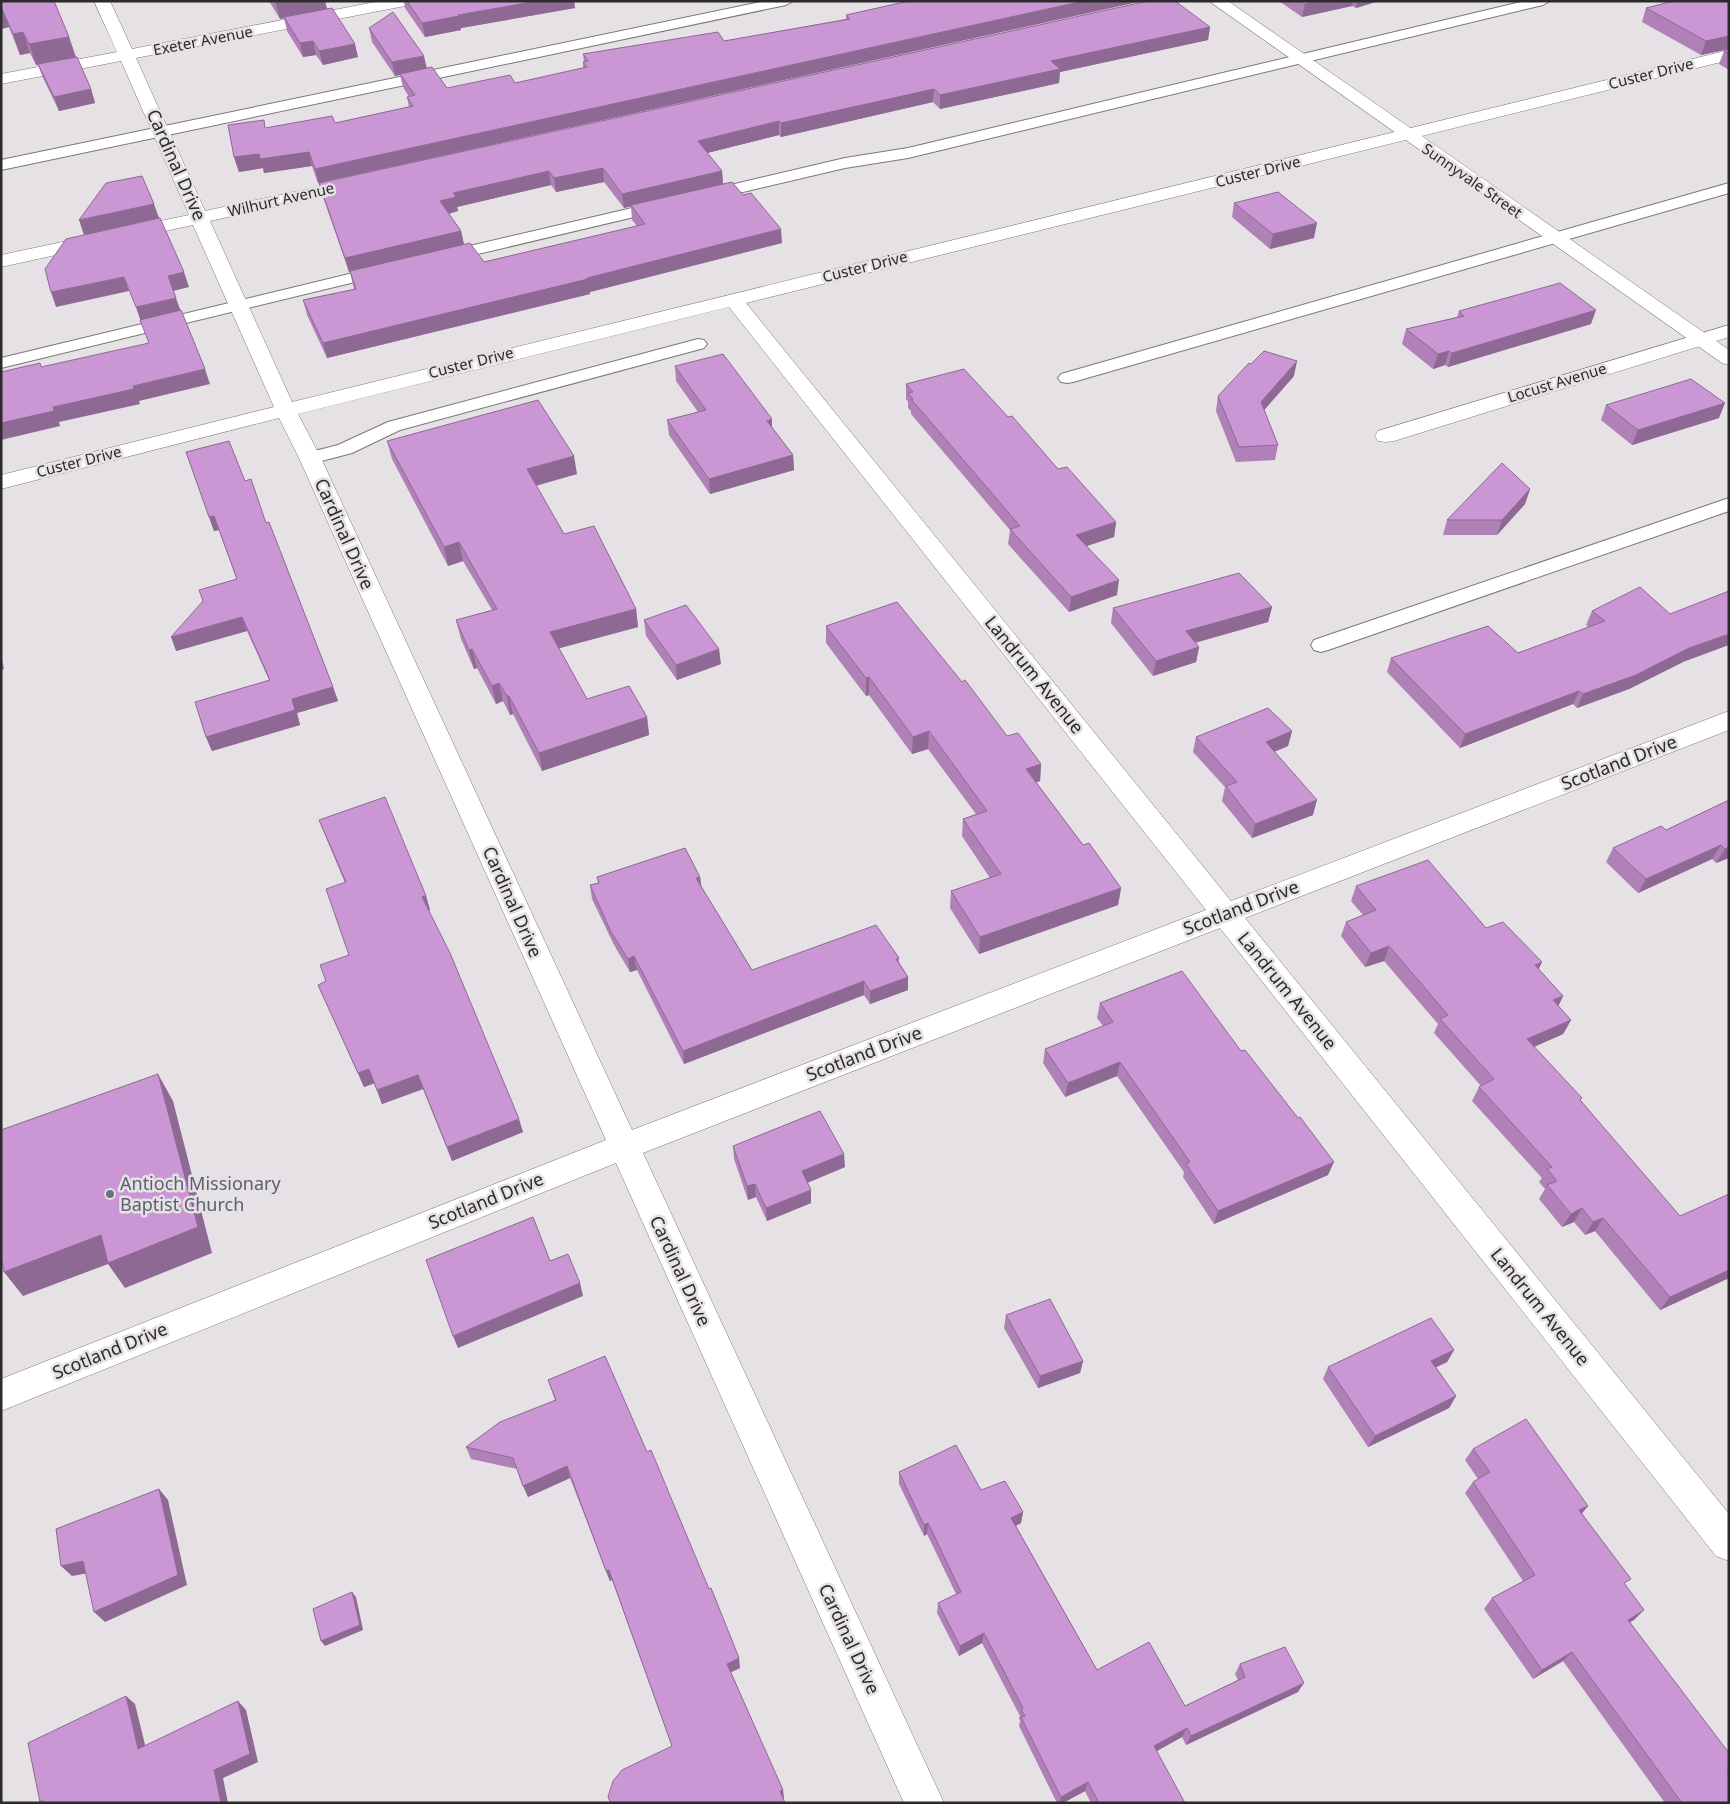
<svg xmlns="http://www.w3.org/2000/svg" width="1730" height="1804" font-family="'Noto Sans',sans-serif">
<rect width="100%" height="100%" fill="#e5e1e5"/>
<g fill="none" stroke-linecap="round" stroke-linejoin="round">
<g stroke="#7a777b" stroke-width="2">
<g id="lane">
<polygon points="765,1 793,1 786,5 1,170 1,160"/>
<polygon points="1525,1 1550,1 1543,5 908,158 845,168 705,201 699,199 697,196 699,193 705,191 845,158 908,148"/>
<polygon points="1729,183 1729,193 1073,382 1067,383 1061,382 1058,378 1061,374"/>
<polygon points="662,201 668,203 670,206 668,209 444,262 438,260 436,257 438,254 444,252"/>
<polygon points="382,266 388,268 390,271 388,274 1,368 1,358"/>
<polygon points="698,339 704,340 707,344 704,348 400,430 352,453 310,464 303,462 301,458 303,454 338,445 388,422"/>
<polygon points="1729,498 1729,511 1328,650 1321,652 1314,650 1311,645 1314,640"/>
</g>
</g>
<g stroke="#7a777b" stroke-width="1">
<g id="street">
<path d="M94 1H110L132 49 380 1H413L410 4 405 6 136 58 205 211 359 178 365 179 368 183 365 187 359 188 210 221 292 402 1729 50V60L746 303 1231 901 1729 711V730L1245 918 1729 1514V1561L1716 1556 1220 928 643 1153 944 1803H904L616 1163 1 1411V1379L606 1140 299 458 279 418 1 489V475L274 407 193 225 1 267V255L189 215 121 61 1 84V74L117 52ZM729 307 1206 910 632 1130 321 458 298 414Z"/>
<polygon points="1729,325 1729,337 1394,441 1386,442 1378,441 1375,436 1378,431"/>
</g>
</g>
<g stroke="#7a777b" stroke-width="1">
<polygon id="secondary" points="1209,1 1228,1 1729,350 1729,365 1722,363"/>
</g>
<use href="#lane" fill="#fff" fill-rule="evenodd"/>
<use href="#street" fill="#fff" fill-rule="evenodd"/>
<use href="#secondary" fill="#fff" fill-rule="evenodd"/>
</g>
<g fill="#af81b6" fill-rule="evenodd">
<polygon points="1,1 69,37 76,57 91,89 95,103 59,111 43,78 38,65 36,65 30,53 20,55 9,27 1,29"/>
<polygon points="269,1 325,1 327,9 358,57 323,65 316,55 303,57 287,31 284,18 280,19"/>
<polygon points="404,1 574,1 575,8 461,28 461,30 425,37 405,8"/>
<polygon points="909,1 318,183 312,166 264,173 263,168 239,172 234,157 266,128 335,123 409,107 407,97 409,97 403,87 400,75 395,76 372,42 369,28 427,68 447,88 515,83 583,68 583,62 584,62 583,54 724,41 846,19 846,15"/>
<polygon points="1279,1 1379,1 1356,8 1352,6 1302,17"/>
<polygon points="1729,1 1729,49 1701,55 1642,22 1646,8"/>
<path d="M1210 27 1208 40 1060 72 1059 83 940 109 933 102 781 137 779 135 707 153 722 171 723 184 782 243 590 292V294L327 358 307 315 303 300 354 289 350 272H349L323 197 319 183ZM604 182 624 208 631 206 632 220 637 226 484 262 464 244 461 231 449 214 458 211 457 207 551 185 556 192Z"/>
<polygon points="1729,49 1729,70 1719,64 1724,51"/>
<polygon points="1234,203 1314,238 1270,249 1232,217"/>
<polygon points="1459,311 1591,324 1448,367 1445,365 1433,369 1402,344 1406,329 1457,317"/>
<polygon points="675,366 772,419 772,427 793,455 794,470 710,494 669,435 667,420 698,412 676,381"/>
<polygon points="1294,376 1264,410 1278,445 1275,460 1236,462 1216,411 1218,396"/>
<polygon points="906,384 1008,417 1058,469 1116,522 1114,537 1087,546 1117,595 1069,612 1008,544 1010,530 911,414 911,411 908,408 908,402 906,399"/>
<polygon points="1606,405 1719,418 1632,445 1601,420"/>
<polygon points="387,441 577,474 536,486 564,534 636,609 638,627 559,648 587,699 647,717 649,735 542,771 513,714 510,715 503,701 496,704 477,668 474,669 461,639 456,620 492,610 463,561 448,566 392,459"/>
<polygon points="186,452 245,481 266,523 333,687 338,701 297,713 300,725 212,751 206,737 269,680 247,631 176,651 237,580 219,530 214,531"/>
<polygon points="1530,489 1525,504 1497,535 1443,535 1447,520"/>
<polygon points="1272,607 1268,622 1195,643 1199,647 1196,662 1153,676 1111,623 1113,608"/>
<polygon points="1592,611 1683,662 1629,689 1577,708 1573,704 1460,748 1387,672 1391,658 1518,653 1589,627 1586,625"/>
<polygon points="644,620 721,664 677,680 646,636"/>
<polygon points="826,626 962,682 1007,736 1041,764 1040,781 1036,782 1083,845 1121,888 1118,905 979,954 950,908 951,891 990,878 962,836 963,819 976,814 928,749 912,754 869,695 866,696 826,643"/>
<polygon points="1292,731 1288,746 1274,752 1313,815 1252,838 1222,801 1225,787 1193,752 1196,737"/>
<polygon points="1729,800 1729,858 1716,863 1712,859 1638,893 1606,862 1613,848 1666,830"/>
<polygon points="319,820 426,896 430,910 429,911 523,1132 452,1161 423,1089 382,1104 374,1083 364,1087 318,985 326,981 349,955 345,883 325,835"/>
<polygon points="597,877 700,877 701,887 752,970 899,958 899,962 908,977 908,990 870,1004 864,995 684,1064 637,970 630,972 614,945 592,899 590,885 598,883"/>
<polygon points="1356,886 1486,928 1538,969 1563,996 1558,1006 1571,1020 1563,1034 1534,1047 1581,1101 1729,1278 1660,1310 1595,1231 1585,1235 1574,1222 1562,1227 1539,1199 1545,1189 1539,1182 1542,1178 1472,1101 1479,1087 1481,1086 1434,1033 1438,1024 1384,961 1365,967 1341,936 1346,922 1363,915 1351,901"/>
<polygon points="1100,1003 1328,1175 1214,1224 1183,1177 1184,1172 1117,1076 1065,1097 1043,1063 1045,1049 1103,1026 1097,1018"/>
<polygon points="733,1146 845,1167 807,1183 811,1203 767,1221 756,1197 748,1200 734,1159"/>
<polygon points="1006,1315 1083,1361 1080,1373 1038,1388 1004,1328"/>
<polygon points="1454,1350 1447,1362 1436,1367 1456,1396 1449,1408 1368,1447 1323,1379 1328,1367"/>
<polygon points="548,1380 740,1668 731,1672 784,1798 783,1798 785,1803 611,1803 608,1797 672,1746 612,1580 610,1581 570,1478 528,1497 517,1469 471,1459 466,1447 555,1400"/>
<polygon points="1473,1449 1588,1506 1582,1513 1625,1584 1634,1620 1630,1622 1728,1771 1729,1803 1665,1803 1563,1661 1533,1679 1484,1609 1492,1598 1523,1581 1465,1493 1473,1482 1478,1479 1465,1460"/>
<polygon points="899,1472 981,1490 1023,1512 1021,1523 1016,1526 1097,1670 1185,1706 1238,1680 1235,1674 1240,1664 1298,1692 1186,1745 1182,1737 1156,1751 1185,1803 1091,1803 1085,1791 1063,1803 1057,1803 1019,1726 1020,1721 1019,1718 1020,1716 982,1643 959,1656 937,1613 938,1603 956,1594 927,1534 924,1536 899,1484"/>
</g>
<g fill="#8e6994">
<polygon points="275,1 325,1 327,9 280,19"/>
<polygon points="538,1 574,1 575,8 461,28 461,30 425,37 422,23 458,15"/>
<polygon points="1084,1 1143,1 318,183 315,169"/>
<polygon points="1315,1 1353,1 1352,6 1302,17 1305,4"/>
<polygon points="1357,1 1379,1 1356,8"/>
<polygon points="2,6 9,27 1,29 1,7"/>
<polygon points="1210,27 1208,40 1060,72 1059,83 940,109 940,95 1051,61"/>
<polygon points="23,32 30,53 20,55 13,34"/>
<polygon points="1729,36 1729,49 1701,55 1706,41"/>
<polygon points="69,37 76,58 36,65 29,44"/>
<polygon points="313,41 316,55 303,57 300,43"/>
<polygon points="355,44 358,57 323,65 319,51"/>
<polygon points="424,56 427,69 395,76 392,62"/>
<polygon points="91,89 95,103 59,111 54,97"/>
<polygon points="934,89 933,102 781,137 781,123"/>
<polygon points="779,121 779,135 699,155 698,141"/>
<polygon points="309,152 312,166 264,173 263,168 239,172 234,157 259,154"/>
<polygon points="603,168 604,182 556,192 554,178"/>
<polygon points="549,171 551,185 457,207 458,211 442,215 440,201 453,193"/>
<polygon points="722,171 723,185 624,208 622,194"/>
<polygon points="154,204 159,218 84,235 79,220"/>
<polygon points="1317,223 1314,238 1270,249 1273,234"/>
<polygon points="781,229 782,243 590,292 590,294 327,358 323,343"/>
<polygon points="461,231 464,245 349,272 345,258"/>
<polygon points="184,272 189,287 173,291 168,276"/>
<polygon points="124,277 129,291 56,307 51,292"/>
<polygon points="176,298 181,312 141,322 136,307"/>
<polygon points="1596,310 1591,324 1448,367 1452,353"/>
<polygon points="1449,351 1445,365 1433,369 1438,354"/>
<polygon points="1297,361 1294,376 1258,417 1261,402"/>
<polygon points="205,369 210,384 139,401 140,404 59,422 60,426 1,440 1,423 53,407 133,386"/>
<polygon points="1725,403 1719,418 1632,445 1638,430"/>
<polygon points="772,419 772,434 767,421"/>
<polygon points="793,455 794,470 710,494 709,479"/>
<polygon points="574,456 577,474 530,487 527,469"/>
<polygon points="1530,489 1525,504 1497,535 1502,520"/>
<polygon points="214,516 219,530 214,531 209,517"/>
<polygon points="1116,522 1114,537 1074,550 1076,535"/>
<polygon points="459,542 463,561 448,566 444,547"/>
<polygon points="1119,580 1117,595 1069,612 1071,597"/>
<polygon points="1272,607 1268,622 1183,646 1186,631"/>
<polygon points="636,609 638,627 553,650 550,632"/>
<polygon points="242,617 247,631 176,651 171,637"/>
<polygon points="1729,634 1729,645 1683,662 1629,689 1577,708 1583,694 1689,648"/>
<polygon points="1199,647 1196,662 1153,676 1156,661"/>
<polygon points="472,649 477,668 474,669 469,650"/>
<polygon points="719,649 721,664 677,680 676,665"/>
<polygon points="1,656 4,669 1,670"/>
<polygon points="869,677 869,695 866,696 866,678"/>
<polygon points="499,683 503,701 496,704 492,686"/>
<polygon points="333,687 338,701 297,713 300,725 212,751 206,737 292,699"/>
<polygon points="1579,691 1573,704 1460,748 1465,734"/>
<polygon points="507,696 509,696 513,714 510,715"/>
<polygon points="647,717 649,735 542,771 539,753"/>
<polygon points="929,731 928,749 912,754 913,737"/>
<polygon points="1292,731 1288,746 1262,757 1266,742"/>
<polygon points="1041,764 1040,781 1024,787 1026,769"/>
<polygon points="1317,800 1313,815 1252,838 1255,824"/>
<polygon points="1721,845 1712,859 1638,893 1646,879"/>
<polygon points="1729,847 1729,858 1716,863 1725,849"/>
<polygon points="700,877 702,891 696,878"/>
<polygon points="1121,888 1118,905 979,954 980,937"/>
<polygon points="426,896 430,910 426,912 422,897"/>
<polygon points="1389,946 1384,961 1365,967 1371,953"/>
<polygon points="634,956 637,970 630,972 628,959"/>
<polygon points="1542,962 1535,977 1535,965"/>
<polygon points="908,977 908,990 870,1004 870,991"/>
<polygon points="864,981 864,995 684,1064 683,1051"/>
<polygon points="1563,996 1556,1011 1553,1000"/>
<polygon points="1571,1020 1563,1034 1520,1053 1527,1039"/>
<polygon points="1120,1062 1117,1076 1065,1097 1068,1083"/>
<polygon points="369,1069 375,1083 364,1087 358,1073"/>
<polygon points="158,1074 173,1101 212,1253 125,1288 108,1264 23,1296 4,1272"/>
<polygon points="418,1075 423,1089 382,1104 377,1090"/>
<polygon points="519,1119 523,1132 452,1161 447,1147"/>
<polygon points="844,1154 845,1167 802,1185 802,1171"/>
<polygon points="1334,1162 1328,1175 1214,1224 1218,1211"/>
<polygon points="755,1184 756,1197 748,1200 747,1186"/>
<polygon points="811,1190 811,1203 767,1221 766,1208"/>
<polygon points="1582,1208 1574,1222 1562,1227 1571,1214"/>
<polygon points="1603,1218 1595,1231 1585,1235 1593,1222"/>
<polygon points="1729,1270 1729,1278 1660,1310 1670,1297"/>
<polygon points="580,1283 583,1296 458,1348 453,1336"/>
<polygon points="1454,1350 1447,1362 1424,1373 1431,1361"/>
<polygon points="1083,1361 1080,1373 1038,1388 1040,1376"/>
<polygon points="1456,1396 1449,1408 1368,1447 1375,1436"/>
<polygon points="567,1466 570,1478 528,1497 523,1486"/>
<polygon points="159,1489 168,1500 187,1585 105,1622 94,1612"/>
<polygon points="1588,1506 1579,1517 1579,1510"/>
<polygon points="1023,1512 1021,1523 1009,1529 1011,1518"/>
<polygon points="928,1523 927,1534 924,1536 924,1525"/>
<polygon points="83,1561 94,1572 72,1576 61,1566"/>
<polygon points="609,1570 612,1580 610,1581 606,1571"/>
<polygon points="352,1592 356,1597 363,1630 325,1646 321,1641"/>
<polygon points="1644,1610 1634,1620 1618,1629 1628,1620"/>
<polygon points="984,1633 982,1643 959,1656 960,1646"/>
<polygon points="1572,1652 1563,1661 1533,1679 1542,1670"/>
<polygon points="739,1658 740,1668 729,1673 727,1664"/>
<polygon points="1304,1683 1298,1692 1186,1745 1191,1736"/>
<polygon points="126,1696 135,1704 148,1757 138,1749"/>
<polygon points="238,1701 246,1710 258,1762 223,1778 228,1803 221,1803 214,1770"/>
<polygon points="1187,1728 1182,1737 1150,1755 1154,1746"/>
<polygon points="1088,1782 1085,1791 1063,1803 1059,1803 1061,1797"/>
<polygon points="783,1790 784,1798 781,1799 780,1791"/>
</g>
<g fill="#cb96d4" stroke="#8e6994">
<polygon points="1,1 54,1 69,37 29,44 23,32 13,34 1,7"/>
<polygon points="407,1 538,1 458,15 459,16 422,23"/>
<polygon points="909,1 1084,1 315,169 309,152 260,159 259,154 234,157 228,125 264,120 265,128 332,116 335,123 413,106 407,97 415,95 400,74 432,67 447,88 510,75 515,83 587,67 583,62 588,61 583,54 718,32 724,41 850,19 846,15"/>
<polygon points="1148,1 1175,1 1210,27 1051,61 1060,69 940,95 934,89 781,123 779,121 698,141 722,171 622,194 603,168 554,178 549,171 453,193 456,197 440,201 461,231 345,258 319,183"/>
<polygon points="1301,1 1315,1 1305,4"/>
<polygon points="1674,1 1729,1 1729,36 1706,41 1646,8"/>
<polygon points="332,8 355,44 319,51 313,41 300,43 284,17"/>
<polygon points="393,12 424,56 392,62 369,28"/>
<polygon points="1729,49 1729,54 1724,51"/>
<polygon points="77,57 91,89 54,97 38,64"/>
<polygon points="142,176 154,204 79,220 106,183"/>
<polygon points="732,182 743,195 751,193 781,229 587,278 588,279 323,343 303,300 356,289 350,271 470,243 484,262 645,224 631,205"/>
<polygon points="1278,192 1317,223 1273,234 1234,203"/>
<polygon points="160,218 184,272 168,276 176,298 136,307 124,277 51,292 45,269 66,239"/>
<polygon points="1560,283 1596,310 1452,353 1449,351 1438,354 1406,329 1464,316 1459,311"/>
<polygon points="181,310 205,369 133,386 134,389 53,407 54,411 1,423 1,378 2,378 1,372 40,363 41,367 149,343 140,320"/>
<polygon points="1264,351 1297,361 1261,402 1278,445 1239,447 1218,396 1249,363 1251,364"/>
<polygon points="723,354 772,419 767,421 793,455 709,479 667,420 706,410 675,366"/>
<polygon points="964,369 1008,417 1012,416 1058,469 1067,467 1116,522 1076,535 1119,580 1071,597 1010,529 1020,526 911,399 913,399 908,393 913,392 906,384"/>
<polygon points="1691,379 1725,403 1638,430 1606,405"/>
<polygon points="538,400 574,456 527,469 564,534 594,526 636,609 550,632 587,699 629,686 647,717 539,753 509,696 507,696 499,683 492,686 472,649 469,650 456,620 497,609 459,542 444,547 387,441"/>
<polygon points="229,441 245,481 251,479 266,523 269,522 333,687 292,699 295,710 206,737 195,702 270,680 242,617 171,637 203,601 199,590 237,579 214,516 209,517 186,452"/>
<polygon points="1502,463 1530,489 1502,520 1447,520"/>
<polygon points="1239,573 1272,607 1186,631 1199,647 1156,661 1113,608"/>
<polygon points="1640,587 1670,614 1729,591 1729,634 1689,648 1636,675 1583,694 1579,691 1465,734 1391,658 1488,626 1518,653 1605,621 1592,611"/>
<polygon points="897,602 962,682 965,680 1007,736 1018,733 1041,764 1026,769 1083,845 1089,843 1121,888 980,937 951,891 1001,874 963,819 987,811 929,731 913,737 869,677 866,678 826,626"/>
<polygon points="686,605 719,649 676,665 644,620"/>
<polygon points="1268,708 1292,731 1266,742 1317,800 1255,824 1226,786 1237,782 1196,737"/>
<polygon points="385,797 426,896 422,897 450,953 519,1119 447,1147 418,1075 377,1090 369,1069 358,1073 318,985 326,981 320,965 349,955 326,889 346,882 319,820"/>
<polygon points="1729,800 1729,847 1725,849 1721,845 1646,879 1613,848 1661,826 1666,830"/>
<polygon points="685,848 700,877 696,878 752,970 876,925 899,958 896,959 908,977 870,991 864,981 683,1051 634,956 628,959 611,932 590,885 599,883 597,877"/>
<polygon points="1428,860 1486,928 1503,922 1542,962 1535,965 1563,996 1553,1000 1571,1020 1527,1039 1582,1098 1580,1100 1680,1216 1729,1194 1729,1270 1670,1297 1603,1218 1593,1222 1582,1208 1571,1214 1547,1185 1557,1181 1547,1169 1552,1167 1479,1087 1494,1079 1440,1019 1448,1015 1389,946 1371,953 1346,922 1376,910 1356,886"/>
<polygon points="1182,971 1241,1051 1245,1050 1298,1118 1300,1117 1334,1162 1218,1211 1186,1164 1190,1162 1120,1062 1068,1083 1045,1049 1113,1022 1100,1003"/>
<polygon points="158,1074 198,1227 108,1263 101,1235 4,1272 1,1257 1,1130"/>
<polygon points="820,1111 844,1154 802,1171 811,1190 766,1208 755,1184 747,1186 733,1146"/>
<polygon points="533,1217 550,1261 568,1254 580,1283 453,1336 426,1260"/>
<polygon points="1050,1299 1083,1361 1040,1376 1006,1315"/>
<polygon points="1431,1318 1454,1350 1431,1361 1456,1396 1375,1436 1328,1367"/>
<polygon points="605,1356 647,1452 651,1450 709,1589 711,1588 739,1658 727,1664 783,1790 780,1791 785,1803 611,1803 608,1797 613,1781 622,1770 672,1746 609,1570 606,1571 567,1466 523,1486 513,1458 466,1447 500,1422 556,1400 548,1380"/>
<polygon points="1526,1419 1588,1506 1579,1510 1631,1579 1624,1583 1644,1610 1628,1620 1729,1753 1729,1770 1727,1771 1729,1772 1729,1803 1682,1803 1572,1652 1542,1670 1492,1598 1535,1575 1473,1482 1490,1472 1473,1449"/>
<polygon points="956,1445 981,1490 1005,1481 1023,1512 1011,1518 1097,1670 1149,1642 1185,1706 1245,1677 1240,1664 1285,1647 1304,1683 1191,1736 1187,1728 1154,1746 1185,1803 1099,1803 1088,1782 1061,1797 1021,1717 1025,1716 1021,1709 1023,1708 984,1633 960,1646 938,1603 961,1592 928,1523 924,1525 899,1472"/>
<polygon points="159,1489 178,1575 94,1612 83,1561 61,1566 56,1529"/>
<polygon points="352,1592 360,1625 321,1641 313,1609"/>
<polygon points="126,1696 138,1749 238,1701 250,1754 214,1770 221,1803 43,1803 42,1800 40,1802 28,1743"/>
</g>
<circle fill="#6b7280" stroke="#e5e1e5" stroke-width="2" cx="110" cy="1194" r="5"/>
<g text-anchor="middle" stroke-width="5" stroke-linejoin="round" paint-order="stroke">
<g font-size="15" fill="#2c2b2c" stroke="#e5e1e5">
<text transform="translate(203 41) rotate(-11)" y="5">Exeter Avenue</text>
<text transform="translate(1651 74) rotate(-14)" y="5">Custer Drive</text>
<text transform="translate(1258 172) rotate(-14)" y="5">Custer Drive</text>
<text transform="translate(1472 181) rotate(35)" y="5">Sunnyvale Street</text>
<text transform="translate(281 200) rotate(-13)" y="5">Wilhurt Avenue</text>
<text transform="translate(865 267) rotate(-14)" y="5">Custer Drive</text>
<text transform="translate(471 363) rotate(-14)" y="5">Custer Drive</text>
<text transform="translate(1557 383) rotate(-17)" y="5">Locust Avenue</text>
<text transform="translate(79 462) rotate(-14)" y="5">Custer Drive</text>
</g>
<g font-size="18" fill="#2c2b2c" stroke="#e5e1e5">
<text transform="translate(176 165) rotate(66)" y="6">Cardinal Drive</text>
<text transform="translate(344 534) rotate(66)" y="6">Cardinal Drive</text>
<text transform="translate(1034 675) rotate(51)" y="6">Landrum Avenue</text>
<text transform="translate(1619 763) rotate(-21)" y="6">Scotland Drive</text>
<text transform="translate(512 902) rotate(66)" y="6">Cardinal Drive</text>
<text transform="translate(1241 908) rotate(-21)" y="6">Scotland Drive</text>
<text transform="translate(1287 991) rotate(51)" y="6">Landrum Avenue</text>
<text transform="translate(864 1054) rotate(-21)" y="6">Scotland Drive</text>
<text transform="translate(486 1201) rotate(-22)" y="6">Scotland Drive</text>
<text transform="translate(680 1271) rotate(65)" y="6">Cardinal Drive</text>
<text transform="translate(1540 1307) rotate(51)" y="6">Landrum Avenue</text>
<text transform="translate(110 1351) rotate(-22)" y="6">Scotland Drive</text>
<text transform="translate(849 1639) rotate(65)" y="6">Cardinal Drive</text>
</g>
<g font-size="18" fill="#5b616d" stroke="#e5e1e5" text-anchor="start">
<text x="120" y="1190">Antioch Missionary<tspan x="120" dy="21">Baptist Church</tspan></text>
</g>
</g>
<rect width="1730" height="1804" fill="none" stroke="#2c2b2c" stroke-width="5"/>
</svg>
